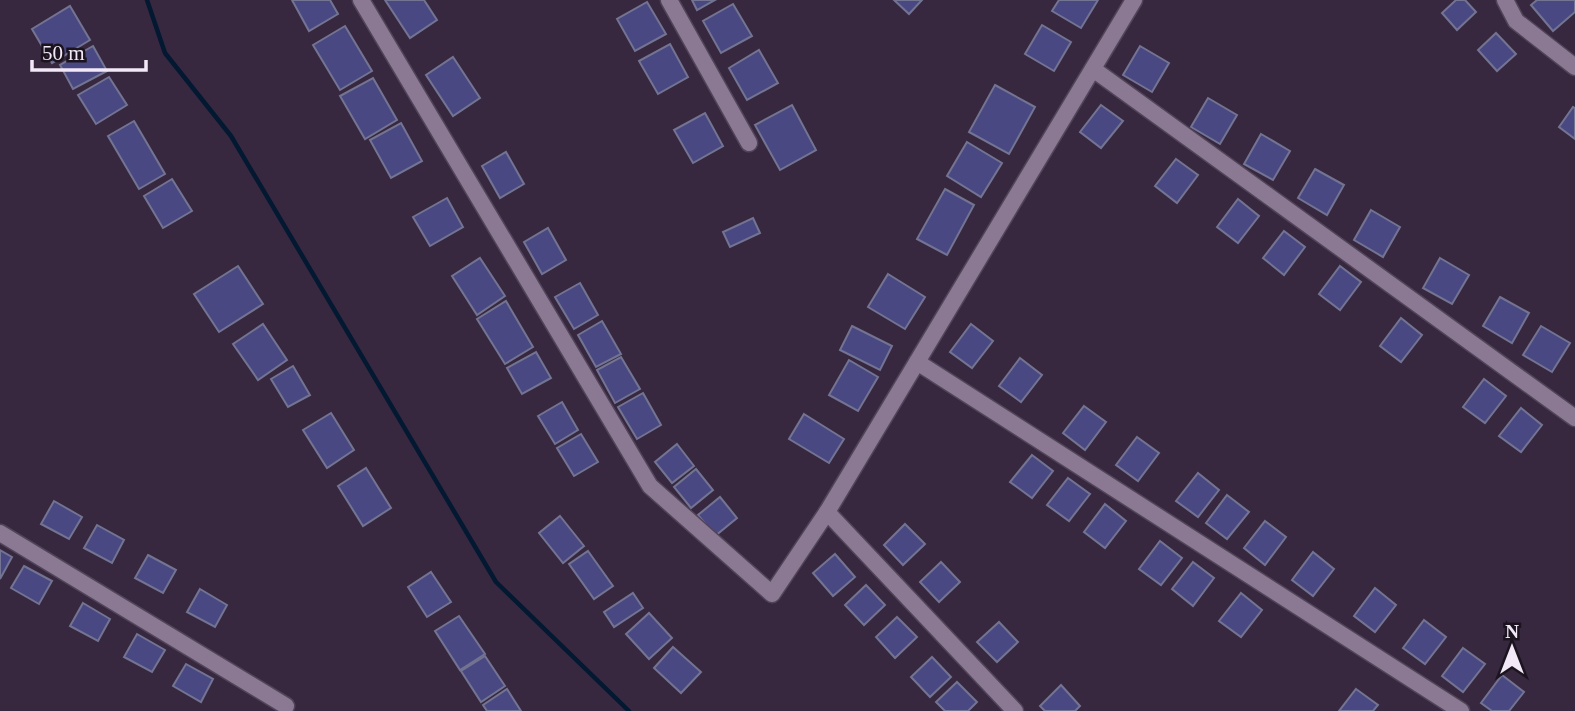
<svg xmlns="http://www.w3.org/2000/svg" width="1575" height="711" font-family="Georgia,serif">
<rect width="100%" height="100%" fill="#372840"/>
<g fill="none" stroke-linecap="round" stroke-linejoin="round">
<polyline stroke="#031931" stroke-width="4.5" points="147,0 165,53 231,136 496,582 629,711"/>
</g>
<g fill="#4a4882" stroke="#737492" stroke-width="2">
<polygon points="292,0 330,0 338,14 309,31"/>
<polygon points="385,0 424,0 437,20 410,38"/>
<polygon points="692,0 715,0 697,10"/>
<polygon points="894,0 922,0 909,14"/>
<polygon points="1059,0 1098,0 1081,28 1052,11"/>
<polygon points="1456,0 1465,0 1476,12 1457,30 1442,13"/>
<polygon points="1537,0 1575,0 1575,12 1553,31 1531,5"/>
<polygon points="647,2 666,34 635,51 617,19"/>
<polygon points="733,4 752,36 721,53 703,21"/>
<polygon points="70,6 90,40 52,63 32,29"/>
<polygon points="1042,25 1071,42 1054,71 1025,54"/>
<polygon points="345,26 372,71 340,90 313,45"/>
<polygon points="1496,33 1516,54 1497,71 1478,50"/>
<polygon points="670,44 688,77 658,94 639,61"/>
<polygon points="93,46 107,71 73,89 60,65"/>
<polygon points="1140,46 1169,63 1152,92 1123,75"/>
<polygon points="759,50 778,83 747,100 729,68"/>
<polygon points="453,57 480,98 453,116 426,75"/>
<polygon points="109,77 127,105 96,124 78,95"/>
<polygon points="373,78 397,120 365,139 340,96"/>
<polygon points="995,85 1035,107 1009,154 969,132"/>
<polygon points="1208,98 1237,115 1220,144 1191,127"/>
<polygon points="792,105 816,150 780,170 755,125"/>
<polygon points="1101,105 1123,121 1101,148 1080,132"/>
<polygon points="1573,107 1575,108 1575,139 1559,127"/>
<polygon points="705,113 723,146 693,163 674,130"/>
<polygon points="134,121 165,174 139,189 108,136"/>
<polygon points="401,123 422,161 391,178 370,140"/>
<polygon points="1261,134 1290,151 1273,180 1244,164"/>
<polygon points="967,142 1002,163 981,197 947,176"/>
<polygon points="506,152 524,184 500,198 482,166"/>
<polygon points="1176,159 1198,175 1177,203 1155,186"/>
<polygon points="1315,169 1344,185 1327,215 1298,198"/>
<polygon points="172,179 192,211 163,228 144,196"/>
<polygon points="945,189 974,205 947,255 917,239"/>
<polygon points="447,198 463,227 430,246 413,217"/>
<polygon points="1238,199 1259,216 1238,243 1217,227"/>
<polygon points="1371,210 1400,227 1383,257 1354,240"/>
<polygon points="753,218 760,233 730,247 723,232"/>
<polygon points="548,228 566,260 542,274 524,242"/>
<polygon points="1284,231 1305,247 1284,275 1263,258"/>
<polygon points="480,258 505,296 477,315 452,276"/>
<polygon points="1440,258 1469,275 1452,304 1423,288"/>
<polygon points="238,266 263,304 219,332 194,294"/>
<polygon points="1340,266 1361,282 1340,310 1319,294"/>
<polygon points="888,274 925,297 905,329 868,307"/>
<polygon points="580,283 598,315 574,329 555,297"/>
<polygon points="1500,297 1529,313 1512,343 1483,326"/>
<polygon points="506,301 533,347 505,364 477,319"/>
<polygon points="1401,318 1422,335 1401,362 1380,346"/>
<polygon points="602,321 621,354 596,367 578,335"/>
<polygon points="263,324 287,360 258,380 233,344"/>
<polygon points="971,324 993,341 972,368 950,352"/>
<polygon points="852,326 892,346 880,370 840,350"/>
<polygon points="1541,326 1570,343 1552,372 1523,355"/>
<polygon points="536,352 551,378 522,394 507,368"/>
<polygon points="621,357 640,389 615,403 597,370"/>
<polygon points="1020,358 1042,375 1021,402 999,386"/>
<polygon points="849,360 878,377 858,411 829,395"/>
<polygon points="293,366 310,395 288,407 271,379"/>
<polygon points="1484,379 1506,396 1485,423 1463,407"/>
<polygon points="643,393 661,425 637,439 618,407"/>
<polygon points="562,402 578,430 555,444 538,416"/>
<polygon points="1084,406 1106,422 1085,450 1063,433"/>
<polygon points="1521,408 1542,425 1521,452 1499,436"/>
<polygon points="331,413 354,450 327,468 303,430"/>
<polygon points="804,414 844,439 829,463 789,439"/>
<polygon points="581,434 598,462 574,476 557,448"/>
<polygon points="1137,437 1159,453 1138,481 1116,465"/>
<polygon points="677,444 694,466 672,483 655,462"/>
<polygon points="1032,455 1053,471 1032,498 1010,482"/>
<polygon points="366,468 391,508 363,526 338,486"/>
<polygon points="696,469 713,490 691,508 674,487"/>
<polygon points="1198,473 1219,490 1198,517 1176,501"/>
<polygon points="1068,478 1090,494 1069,521 1047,505"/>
<polygon points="1227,495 1249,512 1227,539 1206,523"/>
<polygon points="720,497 737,518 715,536 698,515"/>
<polygon points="54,501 82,517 69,539 41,524"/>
<polygon points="1105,504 1126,521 1105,548 1084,532"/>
<polygon points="560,516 584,546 563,563 539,533"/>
<polygon points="1265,521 1286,537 1265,565 1244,548"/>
<polygon points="905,524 925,544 903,565 884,545"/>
<polygon points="97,525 124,540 112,563 84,548"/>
<polygon points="1160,541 1182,558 1161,585 1139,569"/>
<polygon points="0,550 12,557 0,579"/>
<polygon points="588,551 613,586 594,599 569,564"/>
<polygon points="1313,552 1334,569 1313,596 1292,580"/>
<polygon points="835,554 855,577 833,596 813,573"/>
<polygon points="148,555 176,570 163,593 135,578"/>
<polygon points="941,562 960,582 939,602 920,582"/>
<polygon points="1193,562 1214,578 1193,606 1172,589"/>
<polygon points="24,566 52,581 39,604 11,588"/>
<polygon points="431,572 451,602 427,617 408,587"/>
<polygon points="866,585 885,605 864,625 845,605"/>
<polygon points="1375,588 1396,605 1375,632 1354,616"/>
<polygon points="200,589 227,605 215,627 187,612"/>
<polygon points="633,593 643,608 614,627 604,612"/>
<polygon points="1241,593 1262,610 1241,637 1219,621"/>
<polygon points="83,603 110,619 98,641 70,626"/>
<polygon points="649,613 672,638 649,659 626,634"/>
<polygon points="459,616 485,654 460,670 435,631"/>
<polygon points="897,617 917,637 895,658 876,637"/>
<polygon points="1424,620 1446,637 1425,664 1403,648"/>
<polygon points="999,622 1018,642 997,662 977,642"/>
<polygon points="137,634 165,650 152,672 124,657"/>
<polygon points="673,647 701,672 681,693 654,668"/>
<polygon points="1463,648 1485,664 1463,692 1442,676"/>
<polygon points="485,656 505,686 481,702 461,671"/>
<polygon points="932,657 951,677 930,697 911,677"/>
<polygon points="186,664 213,679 201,702 173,686"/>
<polygon points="1502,675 1524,692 1509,711 1492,711 1481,703"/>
<polygon points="957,682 977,702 968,711 945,711 936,702"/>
<polygon points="1061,685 1080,706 1075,711 1045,711 1040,706"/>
<polygon points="507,689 521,711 487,711 483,705"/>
<polygon points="1356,689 1378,705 1373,711 1339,711"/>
</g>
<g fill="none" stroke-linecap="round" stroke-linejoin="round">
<g stroke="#524458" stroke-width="19">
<g id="minor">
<polyline points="361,0 650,486 772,594 827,512 1134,0"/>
<polyline points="669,0 749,143"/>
<polyline points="1505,0 1516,21 1575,67"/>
<polyline points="1093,69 1575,418"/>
<polyline points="917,362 1461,711"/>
<polyline points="827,512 1015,711"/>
<polyline points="0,533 286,706"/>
</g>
</g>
<use href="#minor" stroke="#8b7994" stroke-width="16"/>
</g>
<g transform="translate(1512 648)" stroke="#1b141f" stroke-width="5" paint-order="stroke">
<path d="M0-5L12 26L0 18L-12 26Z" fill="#f2e8f8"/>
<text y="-10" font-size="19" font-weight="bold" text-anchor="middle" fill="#f2e8f8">N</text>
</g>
<path d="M32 60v10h114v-10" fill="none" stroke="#f2e8f8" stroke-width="3.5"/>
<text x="42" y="60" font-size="21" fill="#f2e8f8" stroke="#1b141f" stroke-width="5" paint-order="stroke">50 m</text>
</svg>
